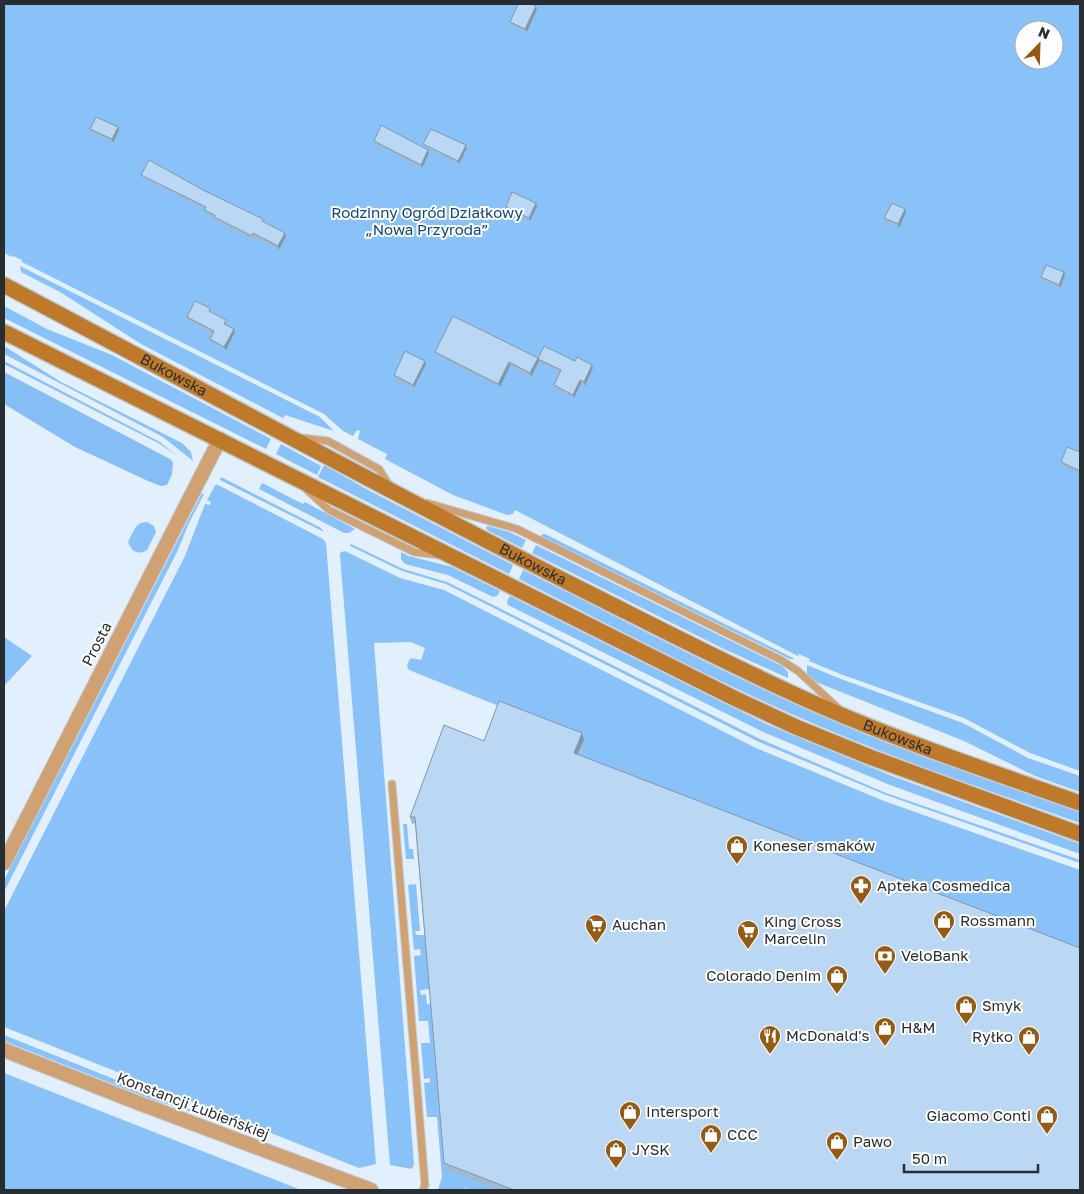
<svg xmlns="http://www.w3.org/2000/svg" width="1084" height="1194" font-family="'Golos Text',sans-serif">
<rect width="100%" height="100%" fill="#e2effc"/>
<g fill="#89c2f8" fill-rule="evenodd">
<path d="M4 4H1080V771L1030 753 964 718 843 675 809 661 810 659 799 654 798 656 515 510 513 514 507 515 453 495 385 459 387 454 358 439 360 431 357 430 353 436 343 431 324 414 22 262V260L13 256 12 257 4 253ZM1024 30H1054V60H1024Z"/>
<polygon points="20,266 320,417 334,431 285,415 283,418 141,344 60,292 21,272"/>
<polygon points="4,306 47,329 112,355 271,439 266,449 4,318"/>
<polygon points="4,346 61,382 182,443 191,452 193,461 163,437 4,354"/>
<polygon points="4,361 160,442 176,455 160,444 4,364"/>
<polygon points="281,444 321,466 317,475 276,454"/>
<polygon points="324,465 370,491 513,565 509,574 318,477"/>
<polygon points="221,477 321,528 324,532 220,480"/>
<polygon points="262,483 303,504 305,502 355,529 349,533 344,533 259,489"/>
<polygon points="216,484 323,539 326,543 376,1164 359,1168 4,1027 4,911 185,556 205,504 210,505 211,502 207,500"/>
<polygon points="202,493 204,494 189,523 177,552 4,892 4,880"/>
<path d="M147 522 154 526 156 532 147 550C138 556 131 551 128 542 133 533 135 522 147 522Z"/>
<polygon points="488,526 509,532 526,540 522,548 487,530 486,527"/>
<polygon points="542,534 545,534 795,659 790,659 541,537"/>
<polygon points="351,544 403,569 447,582 760,739 886,793 1080,860 1080,863 886,795 759,742 446,584 402,571 350,546"/>
<polygon points="536,545 782,666 788,672 788,678 724,649 532,553"/>
<polygon points="345,551 400,578 444,590 756,748 884,801 1080,870 1080,954 577,759 584,740 409,670 407,666 409,660 412,658 421,660 425,648 411,642 374,643 414,1164 412,1169 390,1165 340,555 341,552"/>
<polygon points="401,552 409,556 452,567 500,591 497,596 493,597 448,575 405,564 401,559"/>
<path d="M523 570C637 627 749 687 867 735 937 763 1009 787 1080 812V823C982 788 882 755 787 712 696 671 608 624 519 579Z"/>
<polygon points="510,596 766,724 892,776 1080,844 1080,854 890,785 763,732 508,605 507,601"/>
<polygon points="4,637 32,656 4,686"/>
<polygon points="807,665 841,679 963,723 1028,758 1080,776 1080,792 1035,776 964,741 816,682 807,675"/>
<polygon points="403,824 407,824 409,849 413,849 414,859 406,859"/>
<polygon points="416,884 420,931 415,931 416,935 426,935 431,989 420,990 421,995 426,994 427,1004 432,1003 501,1190 470,1190 465,1188 464,1190 438,1190 442,1177 437,1117 427,1117 424,1083 430,1082 430,1078 424,1079 421,1043 430,1043 428,1021 419,1021 414,956 421,955 420,949 414,950 408,885"/>
<polygon points="4,1035 214,1119 151,1099 4,1041"/>
<polygon points="4,1073 301,1190 4,1190"/>
</g>
<polygon fill="#84bef5" points="4,372 170,459 173,462 172,474 167,485 161,486 148,481 75,447 4,404"/>
<g fill="none" stroke-linecap="round" stroke-linejoin="round">
<g stroke="#c1ccd8" stroke-width="9">
<g id="lane">
<polyline points="302,438 328,441 379,469 389,485"/>
<polyline points="307,490 329,510 414,552 439,555"/>
<polyline points="427,503 517,529 781,660 798,671 839,709"/>
<polyline points="392,784 425,1185 423,1190"/>
</g>
</g>
<g stroke="#c1ccd8" stroke-width="16">
<g id="street">
<polyline points="4,863 220,439"/>
<polyline points="4,1050 136,1102 371,1190"/>
</g>
</g>
<g stroke="#c1ccd8" stroke-width="18">
<g id="secondary">
<path id="s1" d="M4 285C194 385 382 488 573 585 653 625 733 667 816 704 902 742 992 772 1080 803"/>
<polyline points="4,332 736,699 796,727 870,757 1080,834"/>
</g>
</g>
<use href="#lane" stroke="#d0a173" stroke-width="7"/>
<use href="#street" stroke="#d0a173" stroke-width="14"/>
<use href="#secondary" stroke="#be792a" stroke-width="15"/>
</g>
<g fill="#a0b9d1">
<polygon points="537,9 527,32 511,26 510,22"/>
<polygon points="118,127 119,130 113,143 92,132 90,129"/>
<polygon points="374,141 429,153 422,168 375,144"/>
<polygon points="423,144 466,145 467,148 459,164 425,147"/>
<polygon points="141,175 205,191 264,222 286,236 279,250 254,237 253,240 215,220 214,217 206,213 205,209 143,178"/>
<polygon points="536,203 537,206 530,221 507,210 506,207"/>
<polygon points="905,209 906,212 899,228 885,222 884,218"/>
<polygon points="1065,275 1060,288 1042,281 1041,277"/>
<polygon points="210,308 211,312 226,320 227,323 226,325 234,329 235,332 226,350 211,342 210,339 213,333 188,321 187,317"/>
<polygon points="435,352 539,361 531,377 510,366 500,387 436,355"/>
<polygon points="538,359 575,361 592,365 593,368 585,386 581,383 574,398 555,389 554,385 560,372 539,362"/>
<polygon points="426,364 414,388 395,379 394,375"/>
<polygon points="1080,452 1080,473 1062,466 1061,462"/>
<polygon points="584,740 578,754 1080,1190 500,1190 447,1170 444,1163 415,823 412,824 410,817 484,741"/>
</g>
<g fill="#8296aa">
<polygon points="536,6 537,9 527,32 525,29"/>
<polygon points="118,127 119,130 113,143 112,139"/>
<polygon points="466,145 467,148 459,164 458,161"/>
<polygon points="428,150 429,153 422,168 421,165"/>
<polygon points="536,203 537,206 530,221 529,218"/>
<polygon points="905,209 906,212 899,228 898,224"/>
<polygon points="285,233 286,236 279,250 278,246"/>
<polygon points="1064,272 1065,275 1060,288 1059,285"/>
<polygon points="234,329 235,332 226,350 224,347"/>
<polygon points="538,358 539,361 531,377 530,373"/>
<polygon points="425,361 426,364 414,388 413,385"/>
<polygon points="509,362 510,366 500,387 498,384"/>
<polygon points="592,365 593,368 585,386 584,382"/>
<polygon points="580,380 581,383 574,398 573,395"/>
<polygon points="582,733 584,740 576,759 574,753"/>
</g>
<g fill="#bad7f3" stroke="#8296aa">
<polygon points="518,4 531,4 536,6 525,29 510,22"/>
<polygon points="96,117 118,127 112,139 90,129"/>
<polygon points="381,125 428,150 421,165 374,141"/>
<polygon points="431,129 466,145 458,161 423,144"/>
<polygon points="149,160 205,191 263,219 262,221 285,233 278,246 253,233 252,236 214,217 215,215 204,210 206,207 141,175"/>
<polygon points="512,192 536,203 529,218 506,207"/>
<polygon points="892,203 905,209 898,224 884,218"/>
<polygon points="1046,265 1064,272 1059,285 1041,277"/>
<polygon points="195,301 210,308 209,311 226,320 224,324 234,329 224,347 210,339 214,331 187,317"/>
<polygon points="453,316 538,358 530,373 509,362 498,384 435,352"/>
<polygon points="544,346 575,361 577,357 592,365 584,382 580,380 573,395 554,385 561,370 538,359"/>
<polygon points="405,351 425,361 413,385 394,375"/>
<polygon points="1067,447 1080,452 1080,471 1061,462"/>
<polygon points="499,701 582,733 574,753 1080,948 1080,1190 514,1190 444,1163 415,817 410,817 444,725 484,741"/>
</g>
<defs>
<g id="shop-pin" transform="scale(1.125)"><path d="M0 17L-7.5 6A9.5 9.5 0 1 1 7.5 6Z" fill="#945b16" stroke="#fff"/><path d="M-5-2.5h2.3a2.7 3.5 0 0 1 5.4 0H5L5.5 6h-11ZM-1.5-2.5h3a1.5 2.3 0 0 0-3 0Z" fill="#fff"/></g>
<g id="pharmacy-pin" transform="scale(1.125)"><path d="M0 17L-7.5 6A9.5 9.5 0 1 1 7.5 6Z" fill="#945b16" stroke="#fff"/><path d="M-2-6h4v4h4v4h-4v4h-4v-4h-4v-4h4Z" fill="#fff"/></g>
<g id="supermarket-pin" transform="scale(1.125)"><path d="M0 17L-7.5 6A9.5 9.5 0 1 1 7.5 6Z" fill="#945b16" stroke="#fff"/><path d="M-6-5.5h2.5l.6 2H6L4.5 2H-2.5L-4.4-4H-6ZM-1.5 3.2a1.3 1.3 0 1 0 .1 0ZM3 3.2a1.3 1.3 0 1 0 .1 0Z" fill="#fff"/></g>
<g id="bank-pin" transform="scale(1.125)"><path d="M0 17L-7.5 6A9.5 9.5 0 1 1 7.5 6Z" fill="#945b16" stroke="#fff"/><path d="M-6-4H6V4H-6ZM0-2.3a2.3 2.3 0 1 0 0 4.6a2.3 2.3 0 1 0 0-4.6Z" fill="#fff"/></g>
<g id="restaurant-pin" transform="scale(1.125)"><path d="M0 17L-7.5 6A9.5 9.5 0 1 1 7.5 6Z" fill="#945b16" stroke="#fff"/><path d="M-5-6h1v4h1v-4h1v4h1v-4h1v5L-1.5 .5V6h-2V.5L-5-1ZM5-6V6H3V1.5H1.5Q1.5-4 5-6Z" fill="#fff"/></g>
</defs>
<g fill-rule="evenodd">
<use href="#shop-pin" x="737" y="846"/>
<use href="#pharmacy-pin" x="861" y="886"/>
<use href="#shop-pin" x="944" y="921"/>
<use href="#supermarket-pin" x="596" y="925"/>
<use href="#supermarket-pin" x="748" y="931"/>
<use href="#bank-pin" x="885" y="956"/>
<use href="#shop-pin" x="837" y="976"/>
<use href="#shop-pin" x="966" y="1006"/>
<use href="#shop-pin" x="885" y="1028"/>
<use href="#restaurant-pin" x="770" y="1036"/>
<use href="#shop-pin" x="1029" y="1037"/>
<use href="#shop-pin" x="630" y="1112"/>
<use href="#shop-pin" x="1047" y="1116"/>
<use href="#shop-pin" x="711" y="1135"/>
<use href="#shop-pin" x="837" y="1142"/>
<use href="#shop-pin" x="616" y="1150"/>
</g>
<g text-anchor="middle" stroke-width="4" stroke-linejoin="round" paint-order="stroke">
<g font-size="15" fill="#104773" stroke="#fff">
<text x="427" y="218">Rodzinny Ogród Działkowy<tspan x="427" dy="17">„Nowa Przyroda”</tspan></text>
</g>
<g font-size="15" fill="#282d32" stroke="#fff">
<text dy="5" stroke="none"><textPath href="#s1" startOffset="192">Bukowska</textPath></text>
<text dy="5" stroke="none"><textPath href="#s1" startOffset="598">Bukowska</textPath></text>
<text transform="translate(97 644) rotate(-63)" y="5">Prosta</text>
<text dy="5" stroke="none"><textPath href="#s1" startOffset="1002">Bukowska</textPath></text>
<text transform="translate(193 1106) rotate(21)" y="5">Konstancji Łubieńskiej</text>
</g>
<g font-size="15" fill="#282d32" stroke="#fff" text-anchor="start">
<text x="753" y="851">Koneser smaków</text>
<text x="877" y="891">Apteka Cosmedica</text>
<text x="960" y="926">Rossmann</text>
<text x="764" y="927">King Cross<tspan x="764" dy="17">Marcelin</tspan></text>
<text x="612" y="930">Auchan</text>
<text x="901" y="961">VeloBank</text>
<text x="821" y="981" text-anchor="end">Colorado Denim</text>
<text x="982" y="1011">Smyk</text>
<text x="901" y="1033">H&amp;M</text>
<text x="786" y="1041">McDonald's</text>
<text x="1013" y="1042" text-anchor="end">Ryłko</text>
<text x="646" y="1117">Intersport</text>
<text x="1031" y="1121" text-anchor="end">Giacomo Conti</text>
<text x="727" y="1140">CCC</text>
<text x="853" y="1147">Pawo</text>
<text x="632" y="1155">JYSK</text>
</g>
</g>
<rect width="1084" height="1194" fill="none" stroke="#282d32" stroke-width="10"/>
<g transform="translate(1039 45) rotate(23)"><circle r="24" fill="#ffffff" stroke="#a9abad"/>
<path d="M0-4L9 19L0 12L-9 19Z" fill="#945b16"/>
<text y="-8" font-size="14" font-weight="bold" text-anchor="middle" fill="#282d32">N</text>
</g>
<path d="M904 1164v8h134v-8" fill="none" stroke="#282d32" stroke-width="2.5"/>
<text x="912" y="1164" font-size="15" fill="#282d32" stroke="#ffffff" stroke-width="4" paint-order="stroke">50 m</text>
</svg>
